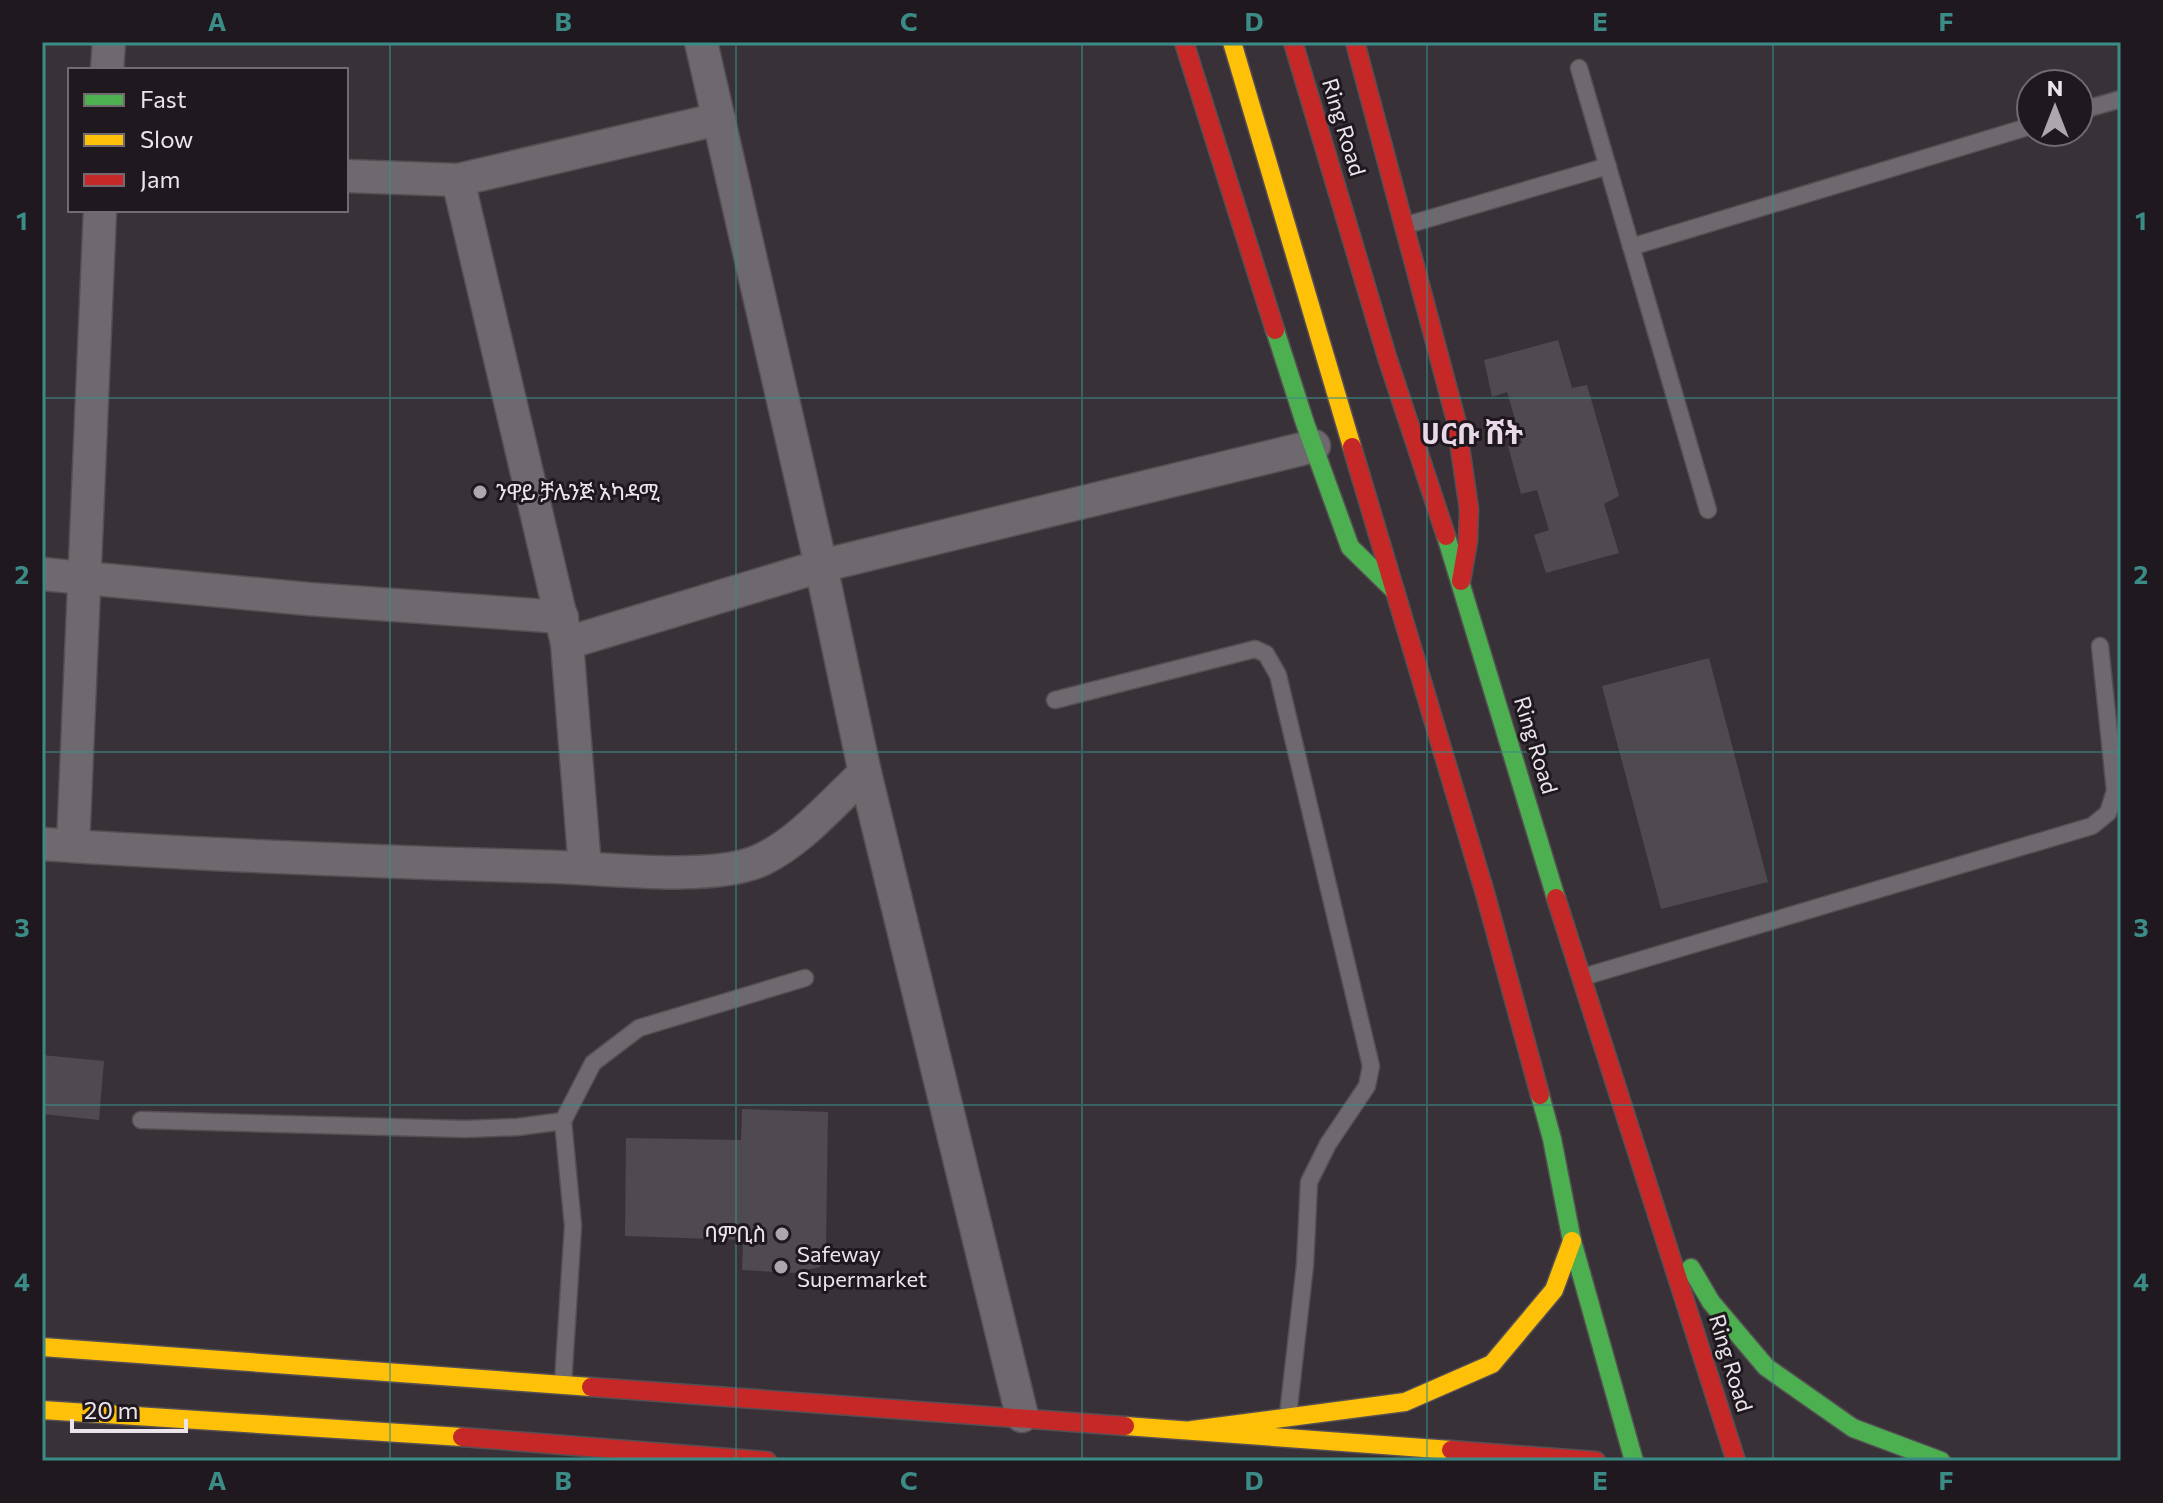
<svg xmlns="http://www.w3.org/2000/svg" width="2163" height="1503" font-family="Commissioner,'Noto Sans Ethiopic',sans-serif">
<rect width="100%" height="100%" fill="#383238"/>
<g fill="#4f4a4f">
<polygon points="1558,340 1572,388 1587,385 1619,496 1604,504 1619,553 1546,573 1534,535 1549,530 1537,490 1521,494 1508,446 1522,443 1507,392 1492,397 1484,360"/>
<polygon points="1709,658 1768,882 1661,909 1602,686"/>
<polygon points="42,1055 104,1061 99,1120 42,1114"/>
<polygon points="742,1109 828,1112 826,1245 820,1267 794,1273 742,1270 743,1240 625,1236 626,1138 741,1140"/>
</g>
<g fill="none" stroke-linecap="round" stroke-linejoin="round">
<g stroke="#554f54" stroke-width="19">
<g id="lane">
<polyline points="1579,68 1708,510"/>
<polyline points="2079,111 2121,99"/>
<polyline points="1407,225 1608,166"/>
<polyline points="1631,247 2031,126"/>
<polyline points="1055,700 1255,649 1266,654 1278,675 1371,1066 1367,1086 1328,1144 1309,1182 1305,1265 1288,1415"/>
<polyline points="1583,977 2092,826 2108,813 2115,791 2100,646"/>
<polyline points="141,1120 465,1129 518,1127 563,1121 593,1063 639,1028 805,978"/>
<polyline points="563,1121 573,1226 563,1383"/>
</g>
</g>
<g stroke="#554f54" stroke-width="35">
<g id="street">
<polyline points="701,42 821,566 865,773 1022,1416"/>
<polyline points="107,70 109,42"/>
<polyline points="346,176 458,180 719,119"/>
<polyline points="458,180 567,643 585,868"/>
<polyline points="42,574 308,599 562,617"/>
<polyline points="567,643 821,566 1314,446"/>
<path d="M42 844C214 856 386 862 558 867 611 869 717 882 763 859 802 840 833 802 865 773"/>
<polyline points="73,846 100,210"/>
</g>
</g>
<g stroke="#554f54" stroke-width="21">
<g id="fast">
<polyline points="1275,330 1305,423 1350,547 1395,591"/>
<polyline points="1446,536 1556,898"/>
<polyline points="1540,1095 1552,1139 1572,1241 1634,1461"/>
<polyline points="1691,1268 1711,1302 1766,1367 1853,1428 1941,1461"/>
</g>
</g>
<g stroke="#554f54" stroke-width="21">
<g id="slow">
<polyline points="1232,42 1352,447"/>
<polyline points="42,1347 591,1387"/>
<polyline points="42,1410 462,1437"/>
<polyline points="1125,1426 1451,1450"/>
<polyline points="1192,1430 1405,1402 1492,1364 1554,1290 1572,1241"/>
</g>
</g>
<g stroke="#554f54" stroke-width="21">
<g id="jam">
<polyline points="1184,42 1275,330"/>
<polyline points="1293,42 1387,357 1446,536"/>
<polyline points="1355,42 1456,420 1469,509 1468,541 1461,581"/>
<polyline points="1352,447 1485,893 1540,1095"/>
<polyline points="1556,898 1736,1461"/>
<polyline points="591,1387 1125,1426"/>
<polyline points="462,1437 767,1461"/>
<polyline points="1451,1450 1596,1461"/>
</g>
</g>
<use href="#lane" stroke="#6e696e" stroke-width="16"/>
<use href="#street" stroke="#6e696e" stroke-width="32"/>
<use href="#fast" stroke="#4caf50" stroke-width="18"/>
<use href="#slow" stroke="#ffc107" stroke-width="18"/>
<use href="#jam" stroke="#c62828" stroke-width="18"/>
</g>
<path fill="none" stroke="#3b8c87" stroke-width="2" stroke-opacity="0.55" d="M390 42V1461M736 42V1461M1082 42V1461M1427 42V1461M1773 42V1461M42 398H2121M42 752H2121M42 1105H2121"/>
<g fill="#ada6ac" stroke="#1f191f" stroke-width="3">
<circle cx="480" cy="492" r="8"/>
<circle cx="782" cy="1234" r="8"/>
<circle cx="781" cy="1267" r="8"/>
</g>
<g text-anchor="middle" stroke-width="6" stroke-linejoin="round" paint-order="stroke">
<g font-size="22" fill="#ece4eb" stroke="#1f191f">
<text transform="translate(1344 127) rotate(73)" y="8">Ring Road</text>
<text transform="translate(1536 745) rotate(73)" y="8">Ring Road</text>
<text transform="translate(1731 1363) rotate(73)" y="8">Ring Road</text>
</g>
<g font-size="22" fill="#ece4eb" stroke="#1f191f" text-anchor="start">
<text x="496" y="500">ንዋይ ቻሌንጅ አካዳሚ</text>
<text x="766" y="1242" text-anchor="end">ባምቢስ</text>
<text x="797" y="1262">Safeway<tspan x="797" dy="25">Supermarket</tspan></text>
</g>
<g font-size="30" font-weight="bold" fill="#e9d9e8" stroke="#1f191f">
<text x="1472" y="444">ሀርቡ ሸት</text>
</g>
</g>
<rect width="2163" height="1503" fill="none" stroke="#1f191f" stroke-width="88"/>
<rect x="68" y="68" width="280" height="144" fill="#1f191f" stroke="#716a71" stroke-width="2"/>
<rect x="84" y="94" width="40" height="12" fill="#4caf50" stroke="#716a71" stroke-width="2"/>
<text x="140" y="108" font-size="24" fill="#ece4eb">Fast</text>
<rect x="84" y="134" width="40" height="12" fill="#ffc107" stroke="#716a71" stroke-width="2"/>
<text x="140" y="148" font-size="24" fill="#ece4eb">Slow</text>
<rect x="84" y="174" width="40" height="12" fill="#c62828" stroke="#716a71" stroke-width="2"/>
<text x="140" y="188" font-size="24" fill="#ece4eb">Jam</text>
<g transform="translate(2055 108)"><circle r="38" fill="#1f191f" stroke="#716a71" stroke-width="2"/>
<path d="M0-6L14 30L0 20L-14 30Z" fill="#ada6ac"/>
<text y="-12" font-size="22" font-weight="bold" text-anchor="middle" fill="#ece4eb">N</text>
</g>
<path d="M72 1419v12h114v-12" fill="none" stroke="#ece4eb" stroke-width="4"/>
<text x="84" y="1419" font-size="24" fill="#ece4eb" stroke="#1f191f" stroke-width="6" paint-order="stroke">20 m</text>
<rect x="44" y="44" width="2075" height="1415" fill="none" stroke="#3b8c87" stroke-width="3"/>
<g font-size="26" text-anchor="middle" font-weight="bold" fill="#3b8c87">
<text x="217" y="31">A</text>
<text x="563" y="31">B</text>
<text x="909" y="31">C</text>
<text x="1254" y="31">D</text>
<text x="1600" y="31">E</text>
<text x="1946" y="31">F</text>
<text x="22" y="230">1</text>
<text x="2141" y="230">1</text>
<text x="22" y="584">2</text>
<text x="2141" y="584">2</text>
<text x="22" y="937">3</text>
<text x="2141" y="937">3</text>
<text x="22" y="1291">4</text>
<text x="2141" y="1291">4</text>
<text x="217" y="1490">A</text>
<text x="563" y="1490">B</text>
<text x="909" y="1490">C</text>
<text x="1254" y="1490">D</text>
<text x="1600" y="1490">E</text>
<text x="1946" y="1490">F</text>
</g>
</svg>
